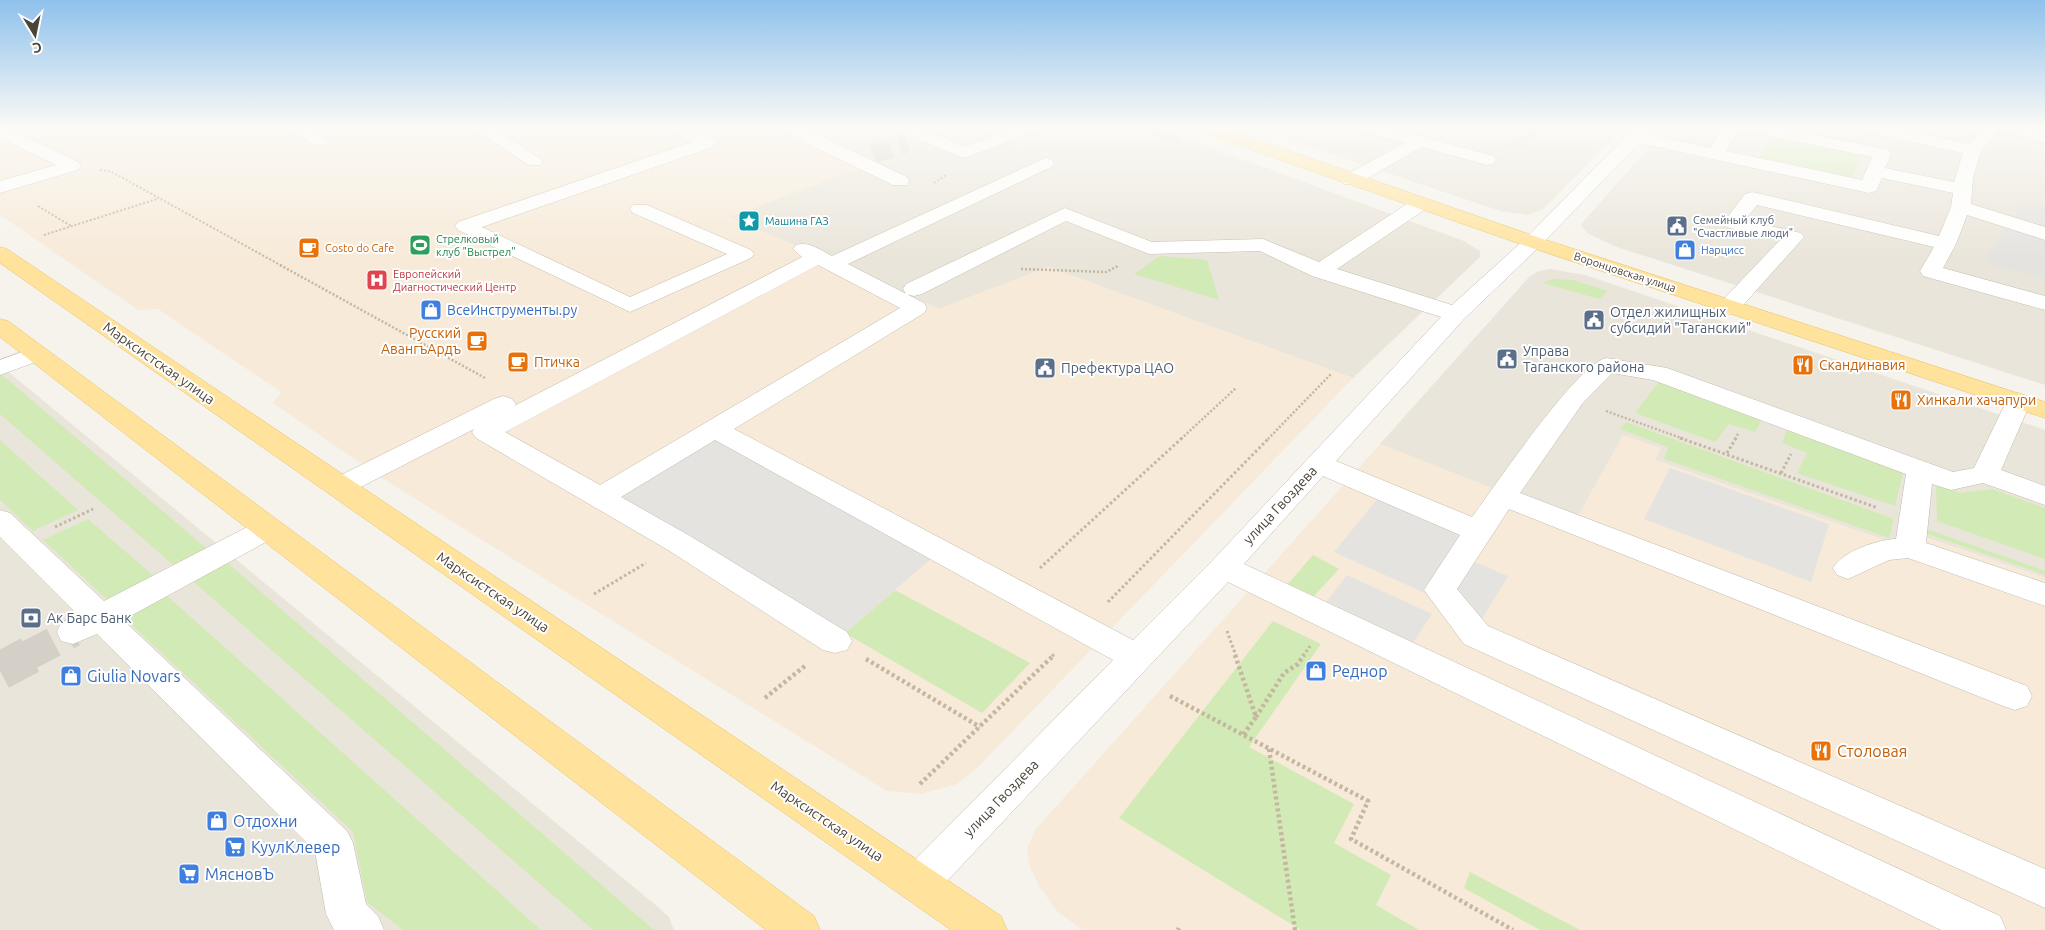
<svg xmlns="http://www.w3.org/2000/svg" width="2045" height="930" font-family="Ubuntu,sans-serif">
<rect width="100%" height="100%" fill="#f6f3ec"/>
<g fill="#eae5da">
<polygon points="790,128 1157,128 1464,241 1480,251 1480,257 1353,378 1048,267 939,309 729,217 865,166"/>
<polygon points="1254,128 1623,128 1543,209 1527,215 1500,211"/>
<polygon points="1666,128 2045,128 2045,385 1614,246 1587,233 1581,225 1583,222"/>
<polygon points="1550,269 1585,275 2045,430 2045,578 1913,533 1898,545 1655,460 1661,448 1575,521 1380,444 1530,276 1539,271"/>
<polygon points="0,365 658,907 669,917 674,930 0,930"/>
</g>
<g fill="#f7ead8">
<polygon points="0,128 790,128 866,166 730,217 939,309 1048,267 1353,378 979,766 957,784 921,794 887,791 382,478 273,403 281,392 158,309 138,310 0,215"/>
<polygon points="1623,435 1661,448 1655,460 1898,545 1913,533 2045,578 2045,930 1082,930 1057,911 1039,886 1030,867 1027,849 1036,829 1380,444 1575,521"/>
</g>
<g fill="#d2eab5">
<polygon points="1773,135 1862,154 1851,177 1759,157"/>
<polygon points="1160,256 1207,260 1219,300 1134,274"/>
<polygon points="1552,279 1573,280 1608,291 1599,299 1543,283"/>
<polygon points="0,374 1,374 212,553 178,569 0,414"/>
<polygon points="1659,382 1762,419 1755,432 1729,424 1715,442 1635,413"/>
<polygon points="1626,422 1894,519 1889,538 1664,459 1668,447 1620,429"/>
<polygon points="1788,427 1903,472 1895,506 1797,473 1807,453 1782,443"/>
<polygon points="0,440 78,510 33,531 0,500"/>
<polygon points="1936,485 1961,493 1992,489 2045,508 2045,559 1937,521"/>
<polygon points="88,519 157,579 111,603 43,540"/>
<polygon points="1924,528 2045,571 2045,575 1925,533"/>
<polygon points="1313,555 1339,569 1313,597 1287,585"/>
<polygon points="223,559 654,930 593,930 189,578"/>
<polygon points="895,590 1030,663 982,713 845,633"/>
<polygon points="164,593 541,930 403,930 367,902 353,832 122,616"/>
<polygon points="1273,621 1321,644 1249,747 1354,804 1334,843 1391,875 1376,905 1419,930 1301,930 1119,818"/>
<polygon points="1470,872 1580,930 1540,930 1464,888"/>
</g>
<g fill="#e5e3e0">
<polygon points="2024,201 2045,207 2045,279 1984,262"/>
<polygon points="715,429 941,550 845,633 601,497"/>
<polygon points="1670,468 1829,524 1811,582 1644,519"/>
<polygon points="1380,496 1486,540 1472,561 1508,576 1482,619 1334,552"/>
<polygon points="1347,575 1432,614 1412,644 1325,604"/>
</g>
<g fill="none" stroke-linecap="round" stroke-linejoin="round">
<polyline stroke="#d4d0c8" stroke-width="19" stroke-dasharray="19 9" stroke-linecap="butt" points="873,154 907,143"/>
<polyline stroke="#d4d0c8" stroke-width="30" stroke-dasharray="30 15" stroke-linecap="butt" points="27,656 73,632"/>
<polyline stroke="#d4d0c8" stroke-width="38" stroke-dasharray="38 19" stroke-linecap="butt" points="0,671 30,655"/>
<g stroke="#c2bbae" stroke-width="1">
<g id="minor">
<polygon points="0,128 8,128 78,162 81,166 78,170 0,193 0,181 56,165 0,138"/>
<polygon points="288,128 309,128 329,141 326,145 314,145"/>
<polygon points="474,128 494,128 543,161 540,165 528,165"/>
<path d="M668 128C683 128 706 129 716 143L713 147 482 227 630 297 727 254 633 213 630 209 633 205H647L751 250 754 254 751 258 630 312 458 230 455 226 458 222 692 142Z"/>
<polygon points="781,128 803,128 907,177 909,181 907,185 893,185 783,132"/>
<polygon points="898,128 921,128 964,147 1013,128 1037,128 1035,132 964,158 900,132"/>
<polygon points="1363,128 1391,128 1493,156 1496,160 1493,164 1487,165 1421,147 1358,184 1344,184 1342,180 1344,176 1405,143 1365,132"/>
<path d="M1634 128H1652L1647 134 1711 148 1722 128H1739L1726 151 1862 180 1872 157 1756 133 1748 128H1782L1888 150 1891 154 1885 168 1954 182 1963 153 1870 133 1862 128H1895L1969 144 1983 128H2028L2045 133V143L2000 129 1981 151 1973 178 1971 204 2045 227V240L1967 215 1956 244 1943 268 2045 296V310L1923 276 1920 271 1934 247 1757 205 1745 220 1801 233 1804 237 1737 312 1729 314 1721 312 1718 307 1721 302 1780 240 1726 227 1723 223 1745 194 1752 192 1939 236 1951 207 1953 193 1882 178 1876 191 1869 193 1639 143 1540 246 1464 319 1336 461 1472 517C1494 488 1576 365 1606 358L1667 368 1953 472 1974 468 2009 396 2018 393 2027 396 2031 401 2001 470 2045 486V505L1983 483 1951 490 1932 484 1926 543 2045 583V606L1908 558 1889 560 1848 579 1837 575 1833 568C1843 551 1877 540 1896 539L1906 474 1653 380 1612 373 1582 404 1520 493 2027 686 2032 696 2027 706 2015 710 2003 706 1509 509 1457 589 1488 626 2045 869V908L1464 644 1424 590 1460 535 1323 476 1244 564 2000 916 2006 930H1941L1228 582 933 896 919 902 905 896 899 883 905 870 1113 660 715 440 621 497 690 536 847 632 852 641 847 650 835 653 823 650 668 550 476 438 472 432 474 429 349 493 339 496 329 493 325 487 329 481 494 399 503 396 512 399 516 404 514 406 802 257 793 249 796 245C809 241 820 250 832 256L1045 158 1051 159 1054 163 1051 167 848 264 924 303 927 308 924 313 734 429 1133 640 1213 560 1441 317 1312 276 1260 251 1149 254 1066 221 922 294 914 296 906 294 903 289 906 284 1065 208 1152 242 1263 239 1319 262 1413 200H1427L1430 204 1427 208 1337 269 1452 305 1526 238ZM818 265 900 308 600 485 505 432Z"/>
<polygon points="36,347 44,349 48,354 44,359 0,375 0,360"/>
<polygon points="0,510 10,513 104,601 257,522 267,519 277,522 282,529 277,536 123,620 347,831 353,843 366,904 378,916 384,930 334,930 326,914 315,851 97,634 73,644 61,641 57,632 61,623 78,615 0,537"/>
</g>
</g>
<g stroke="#e6c16a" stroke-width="1">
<g id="major">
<polygon points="1198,128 1223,128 1540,238 2045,402 2045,418 1526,246 1200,132"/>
<polygon points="0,247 7,249 1001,916 1007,930 951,930 0,263"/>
<polygon points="0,319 8,321 814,916 820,930 766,930 0,337"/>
</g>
</g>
<g stroke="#c4b79f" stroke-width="2" stroke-dasharray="2 2" stroke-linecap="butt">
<polyline points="1142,128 1180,142"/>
<polyline points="1511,146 1536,132 1532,128"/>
<polyline points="100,170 110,171 282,266"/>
<polyline points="934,183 946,175"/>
<polyline points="38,206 71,226"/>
<polyline points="44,235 157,199"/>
</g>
<g stroke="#c4b79f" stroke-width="2.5" stroke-dasharray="2 2" stroke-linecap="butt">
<polyline points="280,265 485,378"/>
<polyline points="1021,269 1106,272 1118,266"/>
<polyline points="1606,411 1684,439"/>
<polyline points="1181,439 1236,388"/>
<polyline points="1268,439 1331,374"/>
<polyline points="1735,439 1738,434"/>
</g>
<g stroke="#c4b79f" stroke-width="3" stroke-dasharray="2.5 2.5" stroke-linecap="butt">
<polyline points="1680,438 1878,508"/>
<polyline points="1727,453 1736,438"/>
<polyline points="1781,473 1791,454"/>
<polyline points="55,527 93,509"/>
<polyline points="1040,568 1182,438"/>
<polyline points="594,594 646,563"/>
<polyline points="1108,602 1269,438"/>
<polyline points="1227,631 1236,656"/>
<polyline points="1052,656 1055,654"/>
<polyline points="1303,656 1310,646"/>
</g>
<g stroke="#c4b79f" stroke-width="4.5" stroke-dasharray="3 3" stroke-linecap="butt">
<polyline points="1235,655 1256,717 1243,735"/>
<polyline points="866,659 980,727"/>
<polyline points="1170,696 1368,801 1351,839 1513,930"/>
<polyline points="765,698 806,665"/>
<polyline points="1256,717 1284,673 1298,664 1304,655"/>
<polyline points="1269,749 1295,930"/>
<polyline points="920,784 1054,655"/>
<polyline points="1178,930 1179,928"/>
</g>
<use href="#minor" fill="#fff" fill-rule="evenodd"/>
<use href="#major" fill="#ffe39c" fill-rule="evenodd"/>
</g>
<linearGradient id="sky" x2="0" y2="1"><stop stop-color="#8fc1ec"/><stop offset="0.49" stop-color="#fbfaf6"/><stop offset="1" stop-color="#fbfaf6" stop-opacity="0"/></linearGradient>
<rect width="2045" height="259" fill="url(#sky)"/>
<defs>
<g id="sight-square" transform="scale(1.125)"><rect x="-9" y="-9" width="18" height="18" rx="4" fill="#0f9aa8" stroke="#fff"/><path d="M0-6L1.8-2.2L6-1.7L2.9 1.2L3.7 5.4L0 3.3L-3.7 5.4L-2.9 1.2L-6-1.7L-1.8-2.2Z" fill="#fff"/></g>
<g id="civic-square" transform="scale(1.125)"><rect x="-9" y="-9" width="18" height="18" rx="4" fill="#5c6f8a" stroke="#fff"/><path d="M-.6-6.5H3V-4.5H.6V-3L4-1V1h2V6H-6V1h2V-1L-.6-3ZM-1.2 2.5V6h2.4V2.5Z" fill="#fff"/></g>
<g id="stadium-square" transform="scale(1.125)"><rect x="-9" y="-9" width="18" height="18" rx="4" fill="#2e9e5b" stroke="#fff"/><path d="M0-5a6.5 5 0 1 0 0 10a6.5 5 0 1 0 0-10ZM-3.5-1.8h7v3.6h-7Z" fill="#fff"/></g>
<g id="cafe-square" transform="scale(1.125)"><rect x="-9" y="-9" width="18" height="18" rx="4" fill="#e8710a" stroke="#fff"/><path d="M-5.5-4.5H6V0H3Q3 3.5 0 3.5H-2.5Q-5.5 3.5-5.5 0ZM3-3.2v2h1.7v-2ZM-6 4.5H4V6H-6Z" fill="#fff"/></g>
<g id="shop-square" transform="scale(1.125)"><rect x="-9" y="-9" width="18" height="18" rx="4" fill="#3f7fe0" stroke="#fff"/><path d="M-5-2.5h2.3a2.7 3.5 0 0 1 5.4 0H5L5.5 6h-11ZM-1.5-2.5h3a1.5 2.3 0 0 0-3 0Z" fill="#fff"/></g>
<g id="hospital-square" transform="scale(1.125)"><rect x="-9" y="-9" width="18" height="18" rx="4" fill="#e0444e" stroke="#fff"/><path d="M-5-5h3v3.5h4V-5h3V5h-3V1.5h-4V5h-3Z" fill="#fff"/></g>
<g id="restaurant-square" transform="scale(1.125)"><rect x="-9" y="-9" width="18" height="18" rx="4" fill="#e8710a" stroke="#fff"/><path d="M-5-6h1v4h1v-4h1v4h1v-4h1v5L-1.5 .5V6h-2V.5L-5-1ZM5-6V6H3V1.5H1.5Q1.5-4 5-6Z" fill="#fff"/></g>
<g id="bank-square" transform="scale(1.125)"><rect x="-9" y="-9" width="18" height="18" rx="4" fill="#5c6f8a" stroke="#fff"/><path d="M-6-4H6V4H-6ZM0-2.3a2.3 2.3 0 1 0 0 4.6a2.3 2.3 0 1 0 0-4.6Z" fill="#fff"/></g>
<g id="supermarket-square" transform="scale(1.125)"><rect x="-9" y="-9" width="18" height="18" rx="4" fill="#3f7fe0" stroke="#fff"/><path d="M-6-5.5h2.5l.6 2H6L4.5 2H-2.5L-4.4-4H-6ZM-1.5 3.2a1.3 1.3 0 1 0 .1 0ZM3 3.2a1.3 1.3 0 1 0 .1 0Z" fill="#fff"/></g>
</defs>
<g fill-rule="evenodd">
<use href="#sight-square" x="749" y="221"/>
<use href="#civic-square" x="1677" y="226"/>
<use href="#stadium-square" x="420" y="245"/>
<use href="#cafe-square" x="309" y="248"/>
<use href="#shop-square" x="1685" y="250"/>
<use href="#hospital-square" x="377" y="280"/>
<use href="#shop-square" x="431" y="310"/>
<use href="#civic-square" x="1594" y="320"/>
<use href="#cafe-square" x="477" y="341"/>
<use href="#civic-square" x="1507" y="359"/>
<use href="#cafe-square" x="518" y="362"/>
<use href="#restaurant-square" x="1803" y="365"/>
<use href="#civic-square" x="1045" y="368"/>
<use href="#restaurant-square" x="1901" y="400"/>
<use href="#bank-square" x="31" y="618"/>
<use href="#shop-square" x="1316" y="671"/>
<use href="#shop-square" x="71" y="676"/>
<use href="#restaurant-square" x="1821" y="751"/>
<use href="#shop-square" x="217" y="821"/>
<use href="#supermarket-square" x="235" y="847"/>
<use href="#supermarket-square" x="189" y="874"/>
</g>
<g text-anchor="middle" stroke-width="4" stroke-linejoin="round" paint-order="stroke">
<g font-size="11" fill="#4e5e75" stroke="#fff" text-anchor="start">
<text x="1693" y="224">Семейный клуб<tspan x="1693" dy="13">"Счастливые люди"</tspan></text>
</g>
<g font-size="11" fill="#0d838f" stroke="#fff" text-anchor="start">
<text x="765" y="225">Машина ГАЗ</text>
</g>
<g font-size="11" fill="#27864d" stroke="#fff" text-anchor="start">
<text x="436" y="243">Стрелковый<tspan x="436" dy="13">клуб "Выстрел"</tspan></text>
</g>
<g font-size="11" fill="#c56008" stroke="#fff" text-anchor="start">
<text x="325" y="252">Costo do Cafe</text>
</g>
<g font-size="11" fill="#366cbe" stroke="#fff" text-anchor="start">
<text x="1701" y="254">Нарцисс</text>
</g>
<g font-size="11" fill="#4b4439" stroke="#fff">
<text transform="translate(1625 272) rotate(18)" y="4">Воронцовская улица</text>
</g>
<g font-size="11" fill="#be3a42" stroke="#fff" text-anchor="start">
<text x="393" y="278">Европейский<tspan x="393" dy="13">Диагностический Центр</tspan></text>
</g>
<g font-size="14" fill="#366cbe" stroke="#fff" text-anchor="start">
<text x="447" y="315">ВсеИнструменты.ру</text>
</g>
<g font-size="14" fill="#4e5e75" stroke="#fff" text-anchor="start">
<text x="1610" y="317">Отдел жилищных<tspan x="1610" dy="16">субсидий "Таганский"</tspan></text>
<text x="1523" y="356">Управа<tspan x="1523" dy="16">Таганского района</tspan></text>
<text x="1061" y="373">Префектура ЦАО</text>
<text x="47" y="623">Ак Барс Банк</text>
</g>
<g font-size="14" fill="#c56008" stroke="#fff" text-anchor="start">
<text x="461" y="338" text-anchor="end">Русский<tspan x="461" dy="16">АвангъАрдъ</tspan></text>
<text x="534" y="367">Птичка</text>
<text x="1819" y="370">Скандинавия</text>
<text x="1917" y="405">Хинкали хачапури</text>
</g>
<g font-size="14" fill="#4b4439" stroke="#fff">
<text transform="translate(159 363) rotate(35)" y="5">Марксистская улица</text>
<text transform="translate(1280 505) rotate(-47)" y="5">улица Гвоздева</text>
<text transform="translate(493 592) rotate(34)" y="5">Марксистская улица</text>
<text transform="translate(1001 798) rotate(-46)" y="5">улица Гвоздева</text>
<text transform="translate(827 821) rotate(34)" y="5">Марксистская улица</text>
</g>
<g font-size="16" fill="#366cbe" stroke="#fff" text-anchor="start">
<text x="1332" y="677">Реднор</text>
<text x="87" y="682">Giulia Novars</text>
<text x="233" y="827">Отдохни</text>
<text x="251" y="853">КуулКлевер</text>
<text x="205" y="880">МясновЪ</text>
</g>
<g font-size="16" fill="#c56008" stroke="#fff" text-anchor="start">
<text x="1837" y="757">Столовая</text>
</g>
</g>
<g transform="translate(35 35) rotate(170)" stroke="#ffffff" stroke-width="4" paint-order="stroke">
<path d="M0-4L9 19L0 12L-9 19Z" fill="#4b4439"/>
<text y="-8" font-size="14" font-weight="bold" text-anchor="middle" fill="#4b4439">С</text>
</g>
</svg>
